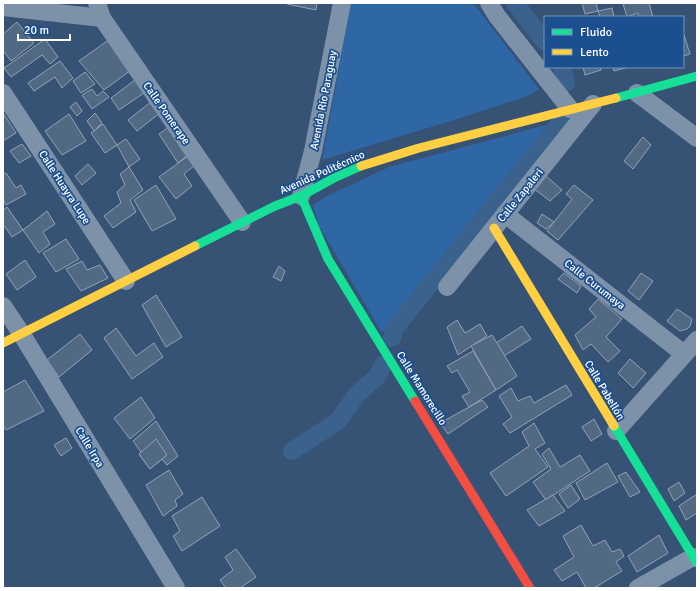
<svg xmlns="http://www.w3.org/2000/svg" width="700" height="591" font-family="Signika,sans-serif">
<rect width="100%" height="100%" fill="#365274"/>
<g fill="#2f66a5">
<polygon points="351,3 473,3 539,89 528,96 451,121 322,160"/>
<polygon points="561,121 473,229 382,333 319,226 313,205 325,197 389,167"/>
</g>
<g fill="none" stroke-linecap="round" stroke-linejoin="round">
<g stroke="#3b618d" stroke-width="18">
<polyline points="515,3 545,42"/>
<polyline points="562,67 566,83"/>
<polyline points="392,338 394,329 562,121"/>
<polyline points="292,451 338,421 357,394 377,377 383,365"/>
</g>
</g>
<g fill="#526984" stroke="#92a2b6">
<polygon points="287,3 317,3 316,10 287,4"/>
<polygon points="582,3 596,3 598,11 585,14"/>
<polygon points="627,3 649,3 653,17 639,17 638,13 627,17 623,4"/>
<polygon points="612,8 614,17 600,17 598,11"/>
<polygon points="17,22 34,43 11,61 3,50 3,34"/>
<polygon points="683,32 690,54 683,56"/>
<polygon points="45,39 58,57 50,64 42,55 11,77 4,68"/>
<polygon points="110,39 131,70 104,90 79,61"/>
<polygon points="60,61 73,78 62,88 55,77 34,91 28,83"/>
<polygon points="583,67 600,67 601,70 585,75"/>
<polygon points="613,67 629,67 614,71"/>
<polygon points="85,72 95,84 81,93 73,81"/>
<polygon points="135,80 144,93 119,110 111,98"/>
<polygon points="92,89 97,96 103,91 109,97 92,109 82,95"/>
<polygon points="152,101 160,113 137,131 128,120"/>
<polygon points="76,102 82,111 77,116 70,107"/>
<polygon points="3,113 16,133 3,141"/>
<polygon points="95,113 102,123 94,131 87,121"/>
<polygon points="69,114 86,141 62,155 45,131"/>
<polygon points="103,124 117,145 105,153 91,133"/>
<polygon points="169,127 189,154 178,163 159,134"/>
<polygon points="643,137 651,145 633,169 624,161"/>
<polygon points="126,139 140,159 129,167 117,145"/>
<polygon points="22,144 31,156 19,163 10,151"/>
<polygon points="188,156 195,165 184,174 192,186 176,199 159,177"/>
<polygon points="88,164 96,173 82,185 75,176"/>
<polygon points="129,167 143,190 130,200 136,212 113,228 104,216 121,203 117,192 125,185 120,174"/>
<polygon points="6,173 16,188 21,185 26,194 6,205 3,199 3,175"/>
<polygon points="545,175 562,190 550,201 533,188"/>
<polygon points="156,185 176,219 152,231 134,200"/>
<polygon points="574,185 593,200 558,240 547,231 572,199 566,194"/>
<polygon points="7,207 23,230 12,237 3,224 3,210"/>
<polygon points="47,211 55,224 43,232 50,244 39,253 23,230"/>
<polygon points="542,214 554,222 546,229 537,223"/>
<polygon points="66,239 79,259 56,272 43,253"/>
<polygon points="25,260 36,277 17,290 6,274"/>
<polygon points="82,261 87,270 100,265 108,278 81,291 66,269"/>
<polygon points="279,266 285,271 281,281 273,277"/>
<polygon points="564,273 581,286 577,293 558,279"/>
<polygon points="641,273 653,281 639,300 628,291"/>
<polygon points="156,295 182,337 166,347 142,305"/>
<polygon points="598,299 622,319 606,337 620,351 608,362 591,344 583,350 575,335 596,317 589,309"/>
<polygon points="677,309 692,319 690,326 687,329 680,331 667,321"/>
<polygon points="457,320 465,333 480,324 487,336 458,355 447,327"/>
<polygon points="522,326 531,339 504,356 496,343"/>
<polygon points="116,328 136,356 154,343 163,357 132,379 104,338"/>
<polygon points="80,334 92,350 59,377 47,360"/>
<polygon points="492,335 517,376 496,390 471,346"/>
<polygon points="473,351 496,390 469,407 462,396 470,392 457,370 452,373 447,366"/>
<polygon points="630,359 646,373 633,388 618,373"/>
<polygon points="25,380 44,411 6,430 3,425 3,392"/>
<polygon points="566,385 572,395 510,433 503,424 512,417 499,396 511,388 518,401 530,396 534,403"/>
<polygon points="141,397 155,418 130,439 114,418"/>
<polygon points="482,400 488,407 448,434 440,423"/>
<polygon points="594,419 602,434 591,441 582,427"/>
<polygon points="156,421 178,456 167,465 162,459 150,469 139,454 141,452 133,441"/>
<polygon points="534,423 545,443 535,449 548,467 506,496 490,473 529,446 522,432"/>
<polygon points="66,438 72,448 61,456 54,445"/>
<polygon points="156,439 167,455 150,469 139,454"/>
<polygon points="549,448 560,467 580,455 590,471 546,500 533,482 551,469 542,454"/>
<polygon points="607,463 618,482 585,500 576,483"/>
<polygon points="169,470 183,494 175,500 177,506 163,516 146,485"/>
<polygon points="626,472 640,492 630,497 618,476"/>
<polygon points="679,482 685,493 674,501 668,489"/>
<polygon points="571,485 580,499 568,508 559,494"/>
<polygon points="697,494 697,513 686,520 679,506"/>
<polygon points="553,495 565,511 539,526 527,510"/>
<polygon points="202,497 220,526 182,551 173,536 180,531 172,516"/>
<polygon points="581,525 593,546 605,540 612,552 620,549 624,556 616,562 622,571 594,588 586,588 577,572 562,581 554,570 574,557 563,536"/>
<polygon points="659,535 668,553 637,572 628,556"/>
<polygon points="236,549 256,577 240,588 226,588 220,580 233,570 225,557"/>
</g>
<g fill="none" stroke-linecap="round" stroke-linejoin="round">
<g stroke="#7d92a8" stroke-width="18">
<polyline points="97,3 102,18 242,222"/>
<polyline points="489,3 497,16 570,109"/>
<polyline points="3,7 102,18"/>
<polyline points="3,93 126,281"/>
<polyline points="637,93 697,138"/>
<polyline points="301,196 313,151 342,3"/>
<polyline points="505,214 684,354"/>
<polyline points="447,287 593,104"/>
<polyline points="3,306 21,333 176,588"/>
<polyline points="616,431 697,340"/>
<polyline points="638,588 693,557"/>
</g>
<g stroke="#16e098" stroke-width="9">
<polyline points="616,98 697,76"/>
<polyline points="301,196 328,259 415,401"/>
<polyline points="195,246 275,206 301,196 334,178 361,166"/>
<polyline points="614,426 697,563"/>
</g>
<g stroke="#ffcf43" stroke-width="9">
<polyline points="361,166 419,148 616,98"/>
<polyline points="494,228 614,426"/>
<polyline points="3,343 195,246"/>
</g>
<polyline stroke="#f24e42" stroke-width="9" points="415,401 530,588"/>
</g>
<g text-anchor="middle" stroke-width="3.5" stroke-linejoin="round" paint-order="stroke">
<g font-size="11" fill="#fff" stroke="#1b4f8f">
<text transform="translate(323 100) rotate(-79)" y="4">Avenida Río Paraguay</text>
<text transform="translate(167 113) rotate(55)" y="4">Calle Pomerape</text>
<text transform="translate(322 172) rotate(-24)" y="4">Avenida Politécnico</text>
<text transform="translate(65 187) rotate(57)" y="4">Calle Huayra Lupe</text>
<text transform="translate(520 195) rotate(-51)" y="4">Calle Zapaleri</text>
<text transform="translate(595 284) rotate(38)" y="4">Calle Curumaya</text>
<text transform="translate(422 388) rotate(58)" y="4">Calle Mamorecillo</text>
<text transform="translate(605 390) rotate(59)" y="4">Calle Pabellón</text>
<text transform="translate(90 447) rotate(59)" y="4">Calle Irpa</text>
</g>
</g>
<rect width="700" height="591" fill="none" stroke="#ffffff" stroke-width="8"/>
<rect x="544" y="16" width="140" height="52" fill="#1b4f8f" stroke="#7695bc"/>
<rect x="552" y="29" width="20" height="6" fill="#16e098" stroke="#7695bc"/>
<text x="580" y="36" font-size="12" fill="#ffffff">Fluido</text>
<rect x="552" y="49" width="20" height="6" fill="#ffcf43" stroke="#7695bc"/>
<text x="580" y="56" font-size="12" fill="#ffffff">Lento</text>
<path d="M18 34v6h52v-6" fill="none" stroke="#ffffff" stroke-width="2"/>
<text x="24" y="34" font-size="12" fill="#ffffff" stroke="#1b4f8f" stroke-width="3" paint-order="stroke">20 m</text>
</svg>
